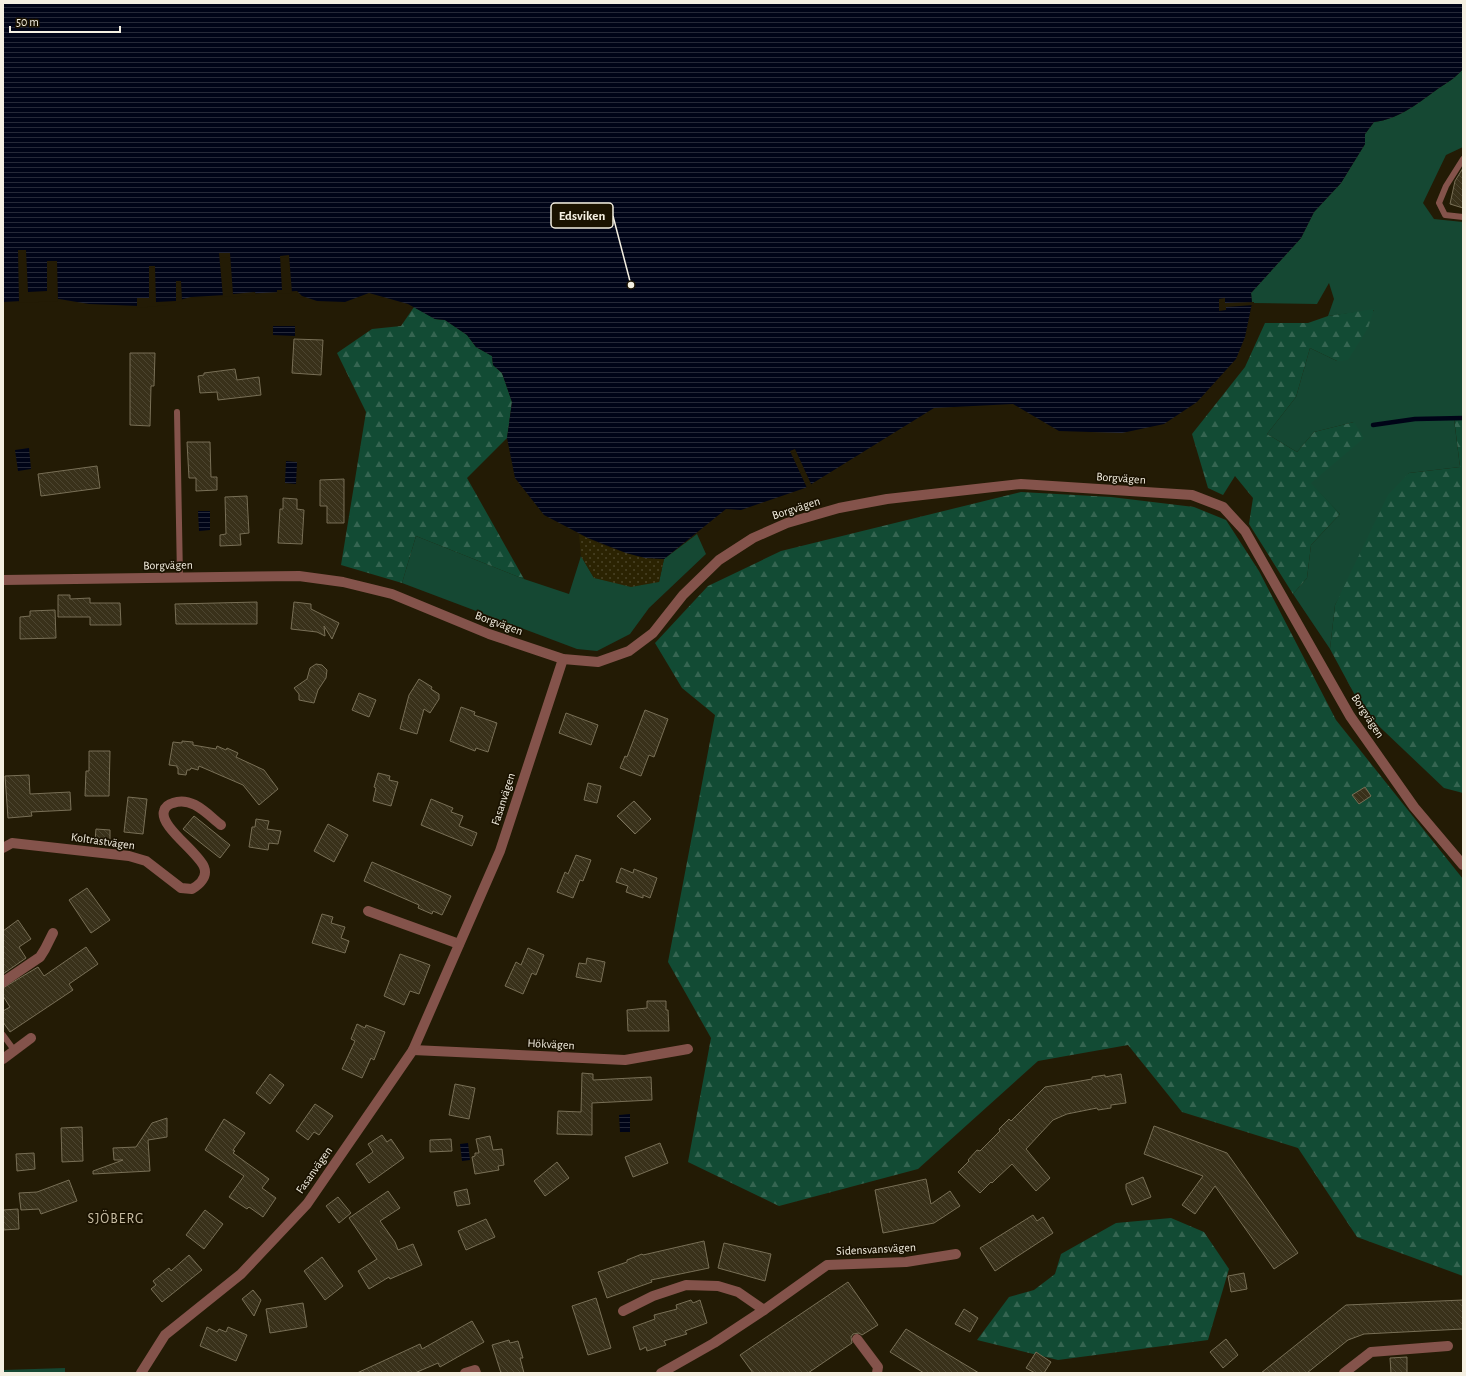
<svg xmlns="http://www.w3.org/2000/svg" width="1466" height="1376" font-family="'Alegreya Sans',sans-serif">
<defs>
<pattern id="forest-firs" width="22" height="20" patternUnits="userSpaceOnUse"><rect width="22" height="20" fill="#124b34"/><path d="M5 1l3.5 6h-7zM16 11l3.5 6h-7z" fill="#356551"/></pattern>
<pattern id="sand-dots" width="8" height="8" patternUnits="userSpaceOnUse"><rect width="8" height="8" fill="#2b2302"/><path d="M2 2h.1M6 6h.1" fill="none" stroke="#4a4327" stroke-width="1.8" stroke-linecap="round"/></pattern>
<pattern id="water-rules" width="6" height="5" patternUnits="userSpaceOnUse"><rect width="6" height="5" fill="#000417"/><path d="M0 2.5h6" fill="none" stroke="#262938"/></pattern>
<pattern id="building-back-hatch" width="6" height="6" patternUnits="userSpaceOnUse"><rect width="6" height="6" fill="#39311a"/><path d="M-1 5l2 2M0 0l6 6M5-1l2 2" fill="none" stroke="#4c4530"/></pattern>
</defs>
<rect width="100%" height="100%" fill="#231b05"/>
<g fill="#154833">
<path d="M1463 69V147L1446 155 1423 203 1434 219 1463 222V419H1454L1460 467 1409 473 1335 605 1330 649 1293 594 1307 578 1311 545 1340 514 1310 483 1354 422 1314 432 1297 452 1267 434 1296 397 1310 348 1337 361 1374 310 1328 316 1334 299 1329 283 1317 304 1252 303 1251 293 1301 238 1314 212 1341 183 1365 144V134L1374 122C1401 119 1420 101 1442 86 1450 81 1456 77 1463 69Z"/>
<polygon points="697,534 706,554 649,608 630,634 597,651 577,649 402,583 416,536 524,579 569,594 581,556 594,578 659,582 664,559"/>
<polygon points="65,1368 65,1373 3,1373 3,1370"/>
</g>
<g fill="url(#forest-firs)">
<polygon points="414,307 435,319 445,320 467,335 476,347 492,356 493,365 502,373 512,402 507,438 467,478 524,579 416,536 402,583 341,565 366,412 337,353 372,329 401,326"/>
<polygon points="1374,309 1368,328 1348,360 1337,361 1310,348 1296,397 1267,434 1297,452 1314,432 1354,422 1364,438 1311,483 1340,514 1311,545 1307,578 1293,594 1249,524 1253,498 1235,476 1223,495 1208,488 1192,434 1245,367 1265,323 1308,323 1328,316"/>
<polygon points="1454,418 1463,419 1463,793 1444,788 1364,712 1330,649 1335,605 1388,495 1409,473 1460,467"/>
<polygon points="1021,492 1111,497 1194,507 1226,520 1259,571 1336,720 1463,879 1463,1276 1357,1237 1298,1148 1182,1112 1128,1045 1038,1061 918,1169 779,1206 688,1162 711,1038 668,962 715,715 682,688 655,643 708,586 781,551"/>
<polygon points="1171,1218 1204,1232 1229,1269 1208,1340 1058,1360 977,1340 1009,1297 1034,1290 1055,1274 1061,1254 1116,1223"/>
</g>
<path fill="url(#sand-dots)" d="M579 534C606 548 634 557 664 559L659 582 631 587 594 578 581 556Z"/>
<g fill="url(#water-rules)">
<path d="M3 3H1463V69C1456 77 1450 81 1442 86 1420 101 1401 119 1374 122L1365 134V144L1341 183 1314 212 1301 238 1251 293 1252 303 1245 337 1236 359 1197 402 1164 424 1122 433 1059 431 1013 404 934 408 805 488 741 510 726 509 664 559 645 558 626 553 588 538 544 515 515 478 507 438 512 402 502 373 493 365 492 356 476 347 467 335 445 320 435 319 408 304 369 293 345 302 317 301 302 296 297 291 191 297 168 303 139 306 89 304 59 299 3 302Z"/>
<polygon points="273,326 295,326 295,336 273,335"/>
<polygon points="29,448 31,469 18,471 15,450"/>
<polygon points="286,461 297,462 296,484 285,483"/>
<polygon points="198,511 210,511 210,530 199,531"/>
<polygon points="630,1114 630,1132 620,1132 619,1115"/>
<polygon points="468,1143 470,1160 462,1161 460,1144"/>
</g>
<g fill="#231b05">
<polygon points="18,250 26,250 28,292 47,291 47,261 57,261 58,301 19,303"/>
<polygon points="219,253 230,253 233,294 255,292 256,295 223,297"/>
<polygon points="289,255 292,293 277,294 277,290 282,290 280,256"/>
<polygon points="149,266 155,266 156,302 176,301 176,281 181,281 182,301 168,305 137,308 137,298 149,298"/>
<polygon points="1225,298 1225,303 1254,302 1254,305 1226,307 1226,310 1219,311 1219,299"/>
<polygon points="795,449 812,486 807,488 790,451"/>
</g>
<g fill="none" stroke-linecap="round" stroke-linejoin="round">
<polyline stroke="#000417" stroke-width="4.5" points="1373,425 1415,419 1463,418"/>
</g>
<g fill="url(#building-back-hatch)" stroke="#786f56">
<polygon points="1463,168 1463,208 1450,204 1455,181"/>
<polygon points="294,339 323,340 321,375 292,373"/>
<polygon points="130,353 155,353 154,386 151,386 150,426 130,425"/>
<polygon points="235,369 237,380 259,377 261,395 218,400 217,392 200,393 198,376 204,375 204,373"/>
<polygon points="187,442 210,442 211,477 217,477 217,490 196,491 196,478 189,478"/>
<polygon points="97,466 100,488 41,496 38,474"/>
<polygon points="344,479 344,523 327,523 327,506 320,506 320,480"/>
<polygon points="247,496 249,533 240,534 241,545 220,546 220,535 226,534 225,497"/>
<polygon points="283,498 297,499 297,509 304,510 302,544 278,543 280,509 283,509"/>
<polygon points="58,595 70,595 70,599 90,598 90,603 120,603 121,625 90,625 90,617 58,617"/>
<polygon points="257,602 257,624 176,624 175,604"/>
<polygon points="294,602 311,604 311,609 339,623 332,639 324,626 325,636 317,632 291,629"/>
<polygon points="55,610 56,638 20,639 20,617 30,616 30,611"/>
<polygon points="316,664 322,665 327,670 326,678 318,690 314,703 299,700 299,694 294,688 307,679 310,668"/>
<polygon points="419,679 432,687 431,689 439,694 439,699 430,713 424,709 417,734 400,729 409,695"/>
<polygon points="359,693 376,700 369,717 352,710"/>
<polygon points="461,707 475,712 474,715 497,723 488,752 476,748 475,751 450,741"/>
<polygon points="645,710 668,719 654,757 649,755 641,776 620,768 625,756 627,757"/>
<polygon points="566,713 598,725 591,745 559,733"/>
<polygon points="182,741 193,742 193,745 216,749 217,746 226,750 227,748 238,753 236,757 264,770 278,789 259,805 243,785 199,766 198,770 191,768 190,770 187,770 186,775 178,774 178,768 177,768 177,766 169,765 173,742 182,743"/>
<polygon points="89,751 110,751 109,796 85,796 86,771 89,771"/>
<polygon points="378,773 390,776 389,780 398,782 391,806 373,801 376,788 374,787"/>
<polygon points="29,775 30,794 70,792 71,810 31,812 32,816 8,818 5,776"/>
<polygon points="588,783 601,786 597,803 584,800"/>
<polygon points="1365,787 1371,796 1359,804 1352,795"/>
<polygon points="128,797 147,799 143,834 124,832"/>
<polygon points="431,799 453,808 451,812 463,816 459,826 477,833 472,846 421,825"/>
<polygon points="634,801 651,819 635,834 617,816"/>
<polygon points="194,816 230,845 220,858 183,829"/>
<polygon points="256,819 269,821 267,829 281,831 278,844 269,843 268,850 249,847 252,827 255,827"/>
<polygon points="328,824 348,835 334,862 314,851"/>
<polygon points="96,829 110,830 110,842 95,841"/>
<polygon points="576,855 591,860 583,881 580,880 573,898 557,892 565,872 568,874"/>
<polygon points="372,862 451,896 442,915 433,911 432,914 418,908 419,905 364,881"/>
<polygon points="621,868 633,873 634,869 657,878 650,898 643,895 643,898 626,892 628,886 616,882"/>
<polygon points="87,888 110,920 91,933 69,900"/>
<polygon points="322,914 333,917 331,923 345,927 341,938 349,941 345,953 312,943"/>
<polygon points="18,920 31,939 19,947 26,958 3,974 3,931"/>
<polygon points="86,947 98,964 69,984 73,990 10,1032 3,1022 3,1011 10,1007 3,996 3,988 38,967 44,976"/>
<polygon points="528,948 544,955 536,975 532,973 523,994 505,986 516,962 521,965"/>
<polygon points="400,954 430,965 419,994 410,991 404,1005 384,996"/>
<polygon points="587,958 605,962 601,982 576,977 579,963 586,964"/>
<polygon points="647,1001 666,1001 666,1010 668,1010 669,1031 628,1031 627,1010 647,1008"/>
<polygon points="357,1024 365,1028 366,1025 385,1032 374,1060 371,1058 362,1078 342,1069 355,1041 351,1039"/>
<polygon points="582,1073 593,1074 593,1080 651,1077 652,1100 592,1103 592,1135 557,1134 558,1111 581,1112"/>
<polygon points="270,1074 284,1085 270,1104 256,1093"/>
<polygon points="1121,1074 1126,1103 1111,1105 1111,1108 1098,1110 1097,1108 1067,1114 1053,1120 1026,1149 1050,1178 1036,1191 1012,1164 997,1178 992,1183 991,1182 980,1193 958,1172 969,1161 968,1160 977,1150 980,1151 1000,1131 999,1129 1009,1119 1011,1121 1045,1087 1092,1079 1092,1077 1105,1075 1105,1077"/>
<polygon points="455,1084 475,1088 469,1119 449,1115"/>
<polygon points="315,1104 333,1116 319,1135 314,1132 308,1140 296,1131"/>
<polygon points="167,1118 167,1137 148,1140 150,1171 93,1174 93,1171 123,1160 114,1160 113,1148 136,1147 152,1123"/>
<polygon points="224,1119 245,1133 233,1150 235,1151 233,1153 269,1179 262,1188 276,1198 263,1217 249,1207 247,1209 229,1197 244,1176 205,1150"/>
<polygon points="1154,1126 1227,1153 1298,1253 1274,1269 1215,1186 1195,1214 1182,1205 1203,1176 1144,1154"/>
<polygon points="82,1127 83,1161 62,1162 61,1128"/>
<polygon points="382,1135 387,1142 391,1139 404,1158 369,1183 356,1164 373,1152 368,1144"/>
<polygon points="490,1136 493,1150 502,1149 504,1165 498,1166 499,1170 475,1174 472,1157 475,1156 475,1153 479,1153 476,1139"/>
<polygon points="451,1139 452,1151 430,1152 430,1140"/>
<polygon points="660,1143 668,1163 633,1177 625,1157"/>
<polygon points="34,1153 35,1169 17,1171 16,1154"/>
<polygon points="557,1162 569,1178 545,1196 534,1181"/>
<polygon points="1143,1177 1151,1197 1132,1205 1126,1189 1126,1184"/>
<polygon points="926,1179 931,1204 950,1191 960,1206 934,1223 883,1233 875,1190"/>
<polygon points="69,1180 77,1201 41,1214 39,1209 21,1210 19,1193 37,1192"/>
<polygon points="467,1189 470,1204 457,1206 454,1192"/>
<polygon points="388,1191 400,1208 380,1221 395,1242 398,1250 413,1244 422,1265 390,1279 389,1277 369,1289 358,1271 377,1259 349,1218"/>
<polygon points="338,1197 351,1213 339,1223 326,1206"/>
<polygon points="18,1209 19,1229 3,1230 3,1210"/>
<polygon points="205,1210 223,1224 204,1249 186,1235"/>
<polygon points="1033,1215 1037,1221 1043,1217 1053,1233 995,1271 980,1248"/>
<polygon points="486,1219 495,1237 466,1250 458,1231"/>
<polygon points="704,1241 709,1268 651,1280 652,1282 607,1298 598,1272 627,1262 627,1260 642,1254 643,1255"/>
<polygon points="724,1243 771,1254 765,1281 718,1268"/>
<polygon points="189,1255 202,1270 162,1302 151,1289 156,1285 153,1281 169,1268 171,1271"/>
<polygon points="322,1257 343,1286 325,1300 304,1271"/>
<polygon points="1244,1273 1247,1289 1231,1292 1228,1276"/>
<polygon points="848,1282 878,1325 862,1335 859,1333 853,1334 851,1337 852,1343 808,1373 753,1373 740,1355"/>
<polygon points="253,1290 261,1300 254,1316 242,1299"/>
<polygon points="596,1298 611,1348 588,1355 572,1306"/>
<polygon points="691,1300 693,1303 700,1300 707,1323 685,1331 687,1334 664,1341 666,1345 647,1351 646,1347 640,1350 633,1327 655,1319 654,1315 677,1309 676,1305"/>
<polygon points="1463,1300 1463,1329 1364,1334 1348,1340 1307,1373 1261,1373 1346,1305"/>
<polygon points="303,1303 307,1327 270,1333 266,1309"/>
<polygon points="964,1309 978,1318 970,1332 955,1324"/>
<polygon points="472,1321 484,1342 440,1367 438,1363 415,1373 357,1373 420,1344 422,1349"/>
<polygon points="207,1327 217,1332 219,1329 226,1332 228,1327 247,1335 236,1361 200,1346"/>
<polygon points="906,1329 929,1343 979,1373 924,1373 890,1352"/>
<polygon points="1226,1339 1238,1355 1223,1368 1210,1352"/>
<polygon points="509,1340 510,1343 518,1341 523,1358 520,1358 524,1373 501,1373 492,1345"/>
<polygon points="1036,1352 1051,1362 1044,1373 1035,1373 1026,1368"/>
<polygon points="1407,1357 1407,1373 1391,1373 1390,1358"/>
</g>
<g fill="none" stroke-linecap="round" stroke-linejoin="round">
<g stroke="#84534b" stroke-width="6">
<polyline points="1463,159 1446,186 1439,203 1445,215 1463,217"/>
<polyline points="177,412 180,578"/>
<polyline points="3,1035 14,1050"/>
</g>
<g stroke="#84534b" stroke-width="10">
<polyline points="3,580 299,576 343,582 392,594 489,634 563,659 598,662 629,651 653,633 683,595 719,560 753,538 787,523 839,508 887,499 1021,484 1192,495 1223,507 1245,531 1350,716 1414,807 1463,865"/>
<path d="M3 848 12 843 129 856 146 861 181 888 192 889C199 885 208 877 204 867 198 852 159 826 164 811 165 807 169 804 173 803 192 796 207 814 221 825"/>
<polyline points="368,911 459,944"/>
<polyline points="3,982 40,957 45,949 53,933"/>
<polyline points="413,1050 625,1060 688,1049"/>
<polyline points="3,1059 31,1038"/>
<polyline points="623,1311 653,1296 686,1285 718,1286 738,1292 764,1310"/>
<polyline points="857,1339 878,1367 877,1373"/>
<polyline points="141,1373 165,1335 241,1274 307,1204 413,1050 500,851 563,659"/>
<polyline points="465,1373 475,1370 476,1373"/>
<polyline points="661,1373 714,1343 764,1310 827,1265 906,1262 956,1254"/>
<polyline points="1344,1373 1371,1352 1448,1346"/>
</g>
</g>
<g text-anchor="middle" stroke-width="3.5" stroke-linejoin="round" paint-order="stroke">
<g font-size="12" fill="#f4efe1" stroke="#1a1200">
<text transform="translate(1121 478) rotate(4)" y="4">Borgvägen</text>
<text transform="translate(796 508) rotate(-18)" y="4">Borgvägen</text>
<text transform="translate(168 565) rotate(-1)" y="4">Borgvägen</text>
<text transform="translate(499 623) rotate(20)" y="4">Borgvägen</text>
<text transform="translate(1368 716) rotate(57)" y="4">Borgvägen</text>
<text transform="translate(503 799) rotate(-72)" y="4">Fasanvägen</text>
<text transform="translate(103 841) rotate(8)" y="4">Koltrastvägen</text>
<text transform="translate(551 1044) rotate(3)" y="4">Hökvägen</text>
<text transform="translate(314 1170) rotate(-55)" y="4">Fasanvägen</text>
<text transform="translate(876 1249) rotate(-3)" y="4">Sidensvansvägen</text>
</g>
<g font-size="14" letter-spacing="1" fill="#c9bea4" stroke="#1a1200">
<text x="116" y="1223">SJÖBERG</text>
</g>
</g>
<path fill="none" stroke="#f4efe1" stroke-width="1.5" d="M631 285L613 216"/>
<circle fill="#f4efe1" stroke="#1a1200" stroke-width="1.5" cx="631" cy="285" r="4"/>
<rect fill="#1a1200" stroke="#f4efe1" stroke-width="1.5" x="551" y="203" width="62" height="25" rx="4"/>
<g font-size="13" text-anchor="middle" font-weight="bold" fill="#f4efe1">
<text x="582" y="220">Edsviken</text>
</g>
<rect width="1466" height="1376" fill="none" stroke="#f4efe1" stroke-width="8"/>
<path d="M10 26v6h110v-6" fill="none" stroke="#f4efe1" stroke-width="2"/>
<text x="16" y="26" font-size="12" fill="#f4efe1" stroke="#1a1200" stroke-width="3" paint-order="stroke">50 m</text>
</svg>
